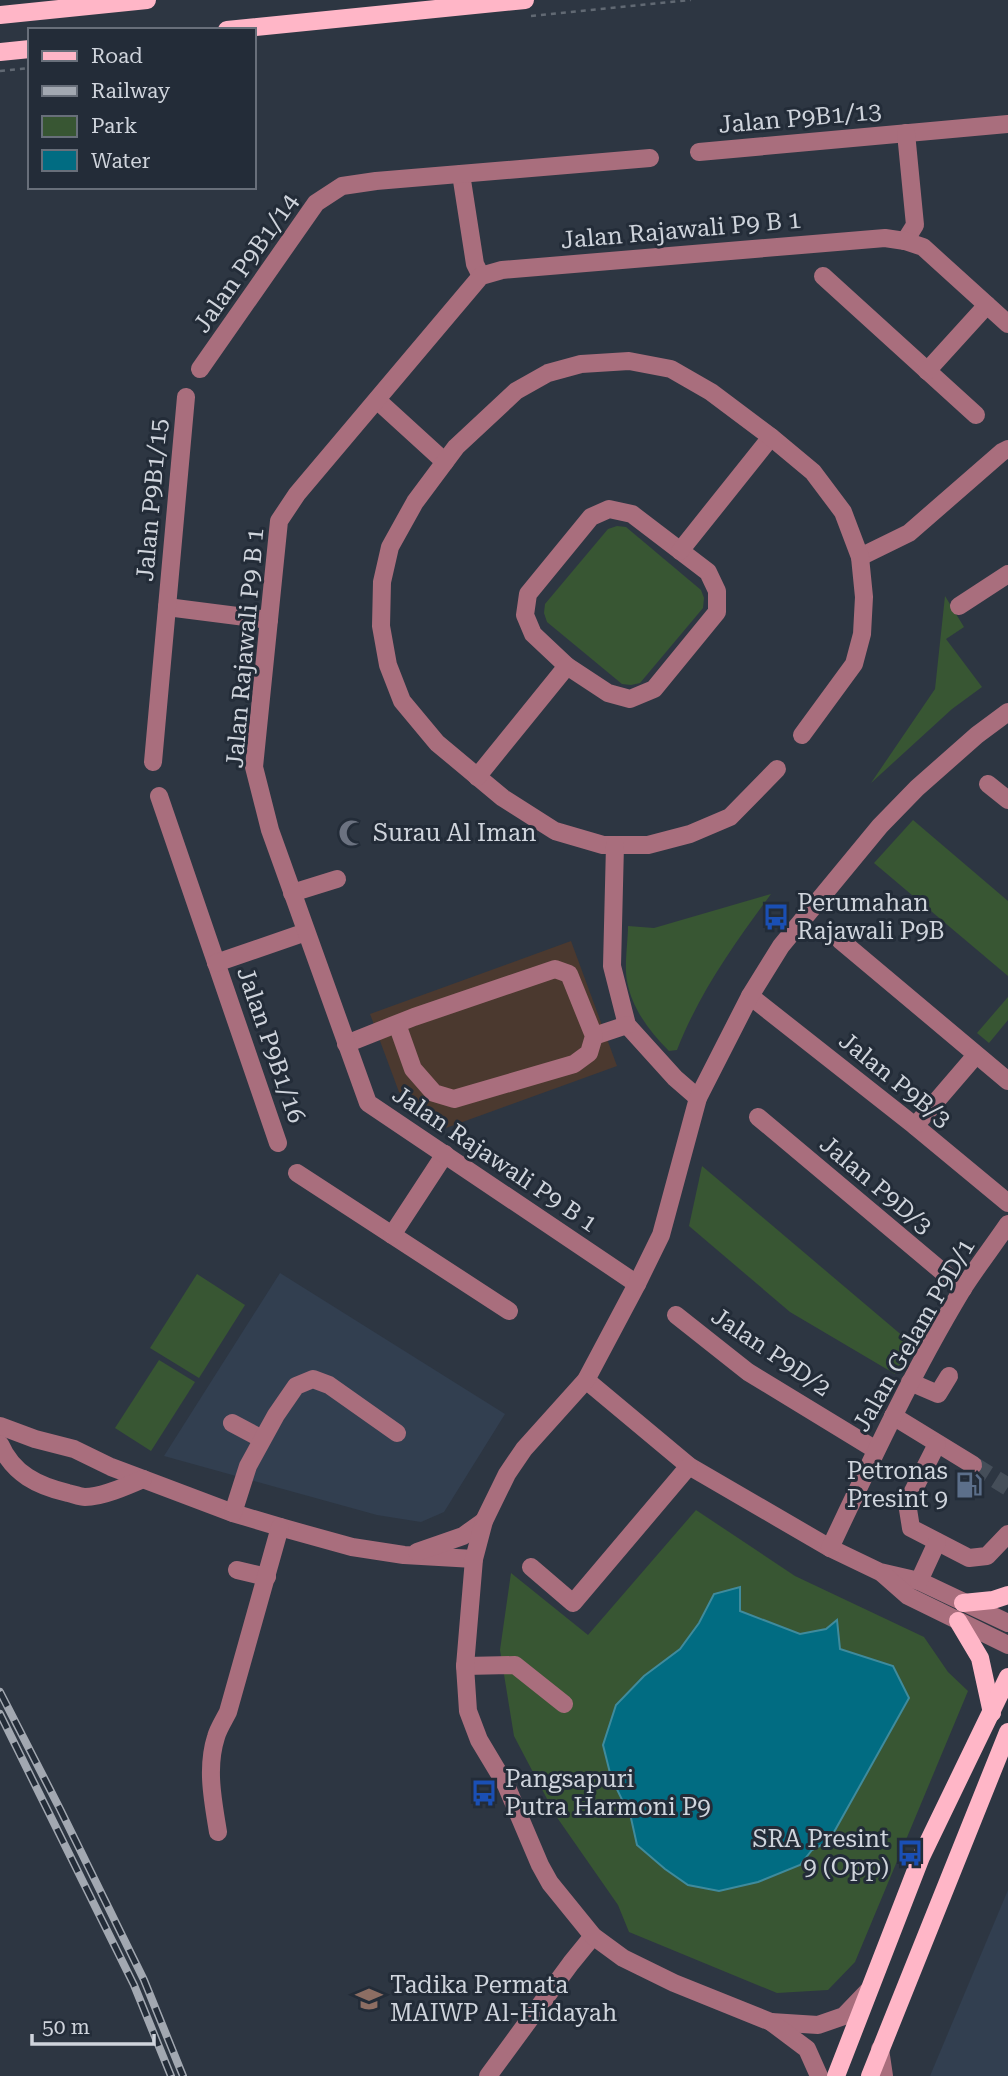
<svg xmlns="http://www.w3.org/2000/svg" width="1008" height="2076" font-family="'Roboto Serif',serif">
<rect width="100%" height="100%" fill="#2d3642"/>
<polygon fill="#4b392f" points="571,941 617,1066 446,1128 399,1092 370,1014"/>
<g fill="#323f50">
<polygon points="280,1273 505,1414 444,1512 421,1522 377,1515 164,1456"/>
<polygon points="1008,1890 1008,2076 930,2076"/>
</g>
<g fill="#385633">
<polygon points="617,526 626,527 701,590 704,598 703,608 640,683 631,685 622,684 547,622 544,613 545,604 608,529"/>
<polygon points="945,596 964,627 946,639 982,687 952,709 871,783 935,689"/>
<polygon points="913,820 1008,901 1008,976 874,863"/>
<path d="M771 894C735 943 699 993 677 1050L669 1051C650 1032 632 1009 627 981 624 965 628 942 628 926L654 928Z"/>
<polygon points="1008,997 1008,1020 989,1043 977,1033"/>
<polygon points="702,1166 911,1343 895,1374 790,1312 689,1226"/>
<polygon points="197,1274 245,1305 199,1378 150,1348"/>
<polygon points="159,1360 195,1382 151,1451 115,1428"/>
<polygon points="696,1510 795,1576 924,1637 948,1672 968,1691 855,1962 828,1990 777,1993 629,1932 618,1905 556,1816 514,1736 500,1650 511,1573 588,1635"/>
</g>
<polygon fill="#016c82" stroke="#3f8b9d" stroke-width="2" points="740,1587 740,1611 800,1634 826,1629 837,1620 840,1649 893,1666 909,1698 829,1841 812,1850 800,1865 758,1882 719,1891 688,1885 665,1869 637,1845 631,1818 611,1777 603,1745 616,1705 644,1676 680,1649 699,1623 714,1594"/>
<g fill="none" stroke-linecap="round" stroke-linejoin="round">
<polyline stroke="#454e59" stroke-width="18" stroke-dasharray="18 9" stroke-linecap="butt" points="973,1465 1008,1487"/>
<g stroke="#616973" stroke-width="2.5" stroke-dasharray="5 5" stroke-linecap="butt">
<polyline points="531,16 691,0"/>
<polyline points="0,71 30,68"/>
</g>
<g stroke="#a96e7d" stroke-width="18">
<polyline points="699,152 1008,124"/>
<polyline points="461,174 475,264 481,276"/>
<polyline points="905,241 915,225 906,133"/>
<polyline points="823,276 976,415"/>
<polyline points="200,369 316,203 342,186 376,181 650,158"/>
<polyline points="927,371 987,305"/>
<polyline points="377,400 445,462"/>
<polygon points="609,509 632,514 708,572 717,591 717,612 654,689 630,699 608,693 567,666 533,634 525,615 528,594 591,517"/>
<polyline points="680,551 771,437"/>
<polyline points="860,557 909,533 1002,452 1008,449"/>
<polyline points="959,606 1008,574"/>
<polyline points="167,607 269,620"/>
<polyline points="153,762 186,397"/>
<polyline points="777,769 730,817 690,834 648,845 603,845 555,831 503,798 437,743 402,701 388,665 381,626 382,582 390,547 415,502 456,447 516,391 548,373 581,364 629,361 671,369 711,392 771,437 813,472 843,512 860,557 864,597 862,634 854,664 802,735"/>
<polyline points="477,777 567,666"/>
<polyline points="988,784 1008,800"/>
<polyline points="159,796 278,1143"/>
<polyline points="615,845 612,966 627,1025 675,1078 698,1098"/>
<polyline points="292,893 337,879"/>
<polyline points="840,940 1008,1081"/>
<polyline points="216,963 306,932"/>
<polyline points="750,996 915,1126 1008,1203"/>
<polyline points="594,1036 627,1025"/>
<polyline points="346,1044 414,1017 555,969 569,974 594,1036 589,1053 574,1064 454,1099 434,1093 413,1069 397,1024"/>
<polyline points="758,1117 963,1289"/>
<polyline points="915,1126 976,1055"/>
<polyline points="297,1173 509,1311"/>
<polyline points="392,1235 445,1154"/>
<polyline points="637,1284 368,1103 270,830 254,767 279,521 297,494 481,276 502,270 885,238 905,241 923,247 1008,324"/>
<polyline points="676,1315 748,1372 876,1450"/>
<polyline points="586,1380 689,1466 830,1548 880,1572 919,1581 1008,1623"/>
<polyline points="910,1382 938,1394 949,1376"/>
<polyline points="893,1416 973,1465"/>
<polyline points="232,1423 262,1439"/>
<polyline points="0,1426 35,1439 74,1449 111,1467 143,1479 233,1513 280,1527 352,1547 404,1555 474,1559"/>
<path d="M0 1444C13 1474 38 1486 68 1493 73 1494 80 1497 85 1497 102 1497 127 1486 143 1479"/>
<polyline points="937,1444 907,1503 911,1528 969,1558 987,1556 1008,1534"/>
<polyline points="233,1513 248,1466 276,1415 296,1386 313,1379 329,1385 397,1433"/>
<path d="M830 1548C871 1461 912 1373 962 1290 976 1268 993 1246 1008 1224"/>
<polyline points="417,1552 463,1536 484,1521"/>
<polyline points="531,1567 573,1603 689,1466"/>
<polyline points="237,1570 267,1577"/>
<polyline points="883,1574 908,1596 1008,1645"/>
<polyline points="919,1581 937,1542"/>
<polyline points="465,1666 515,1665 564,1704"/>
<path d="M218 1832C213 1801 206 1768 216 1737 218 1729 224 1720 228 1712L280 1527"/>
<polyline points="771,2022 818,2025 844,2016 868,1991"/>
<polyline points="880,2049 884,2076"/>
<polyline points="488,2076 571,1963 593,1936"/>
<polyline points="819,2076 807,2049 771,2022 674,1983 623,1958 593,1936 550,1883 540,1865 506,1785 479,1740 468,1711 465,1666 474,1559 484,1521 507,1474 524,1449 586,1380 637,1284 661,1235 698,1098 750,996 781,946 880,826 917,788 977,735 1008,712"/>
</g>
<g stroke="#ffb6c7" stroke-width="18">
<polyline points="0,15 147,0"/>
<polyline points="227,30 525,0"/>
<polyline points="0,52 30,49"/>
<polyline points="963,1603 993,1600 1008,1595"/>
<polyline points="958,1621 980,1658 992,1713"/>
<polyline points="836,2076 921,1857 1008,1677"/>
<polyline points="870,2076 1008,1732"/>
</g>
<g stroke="#a2a8b1" stroke-width="8">
<g id="rail">
<polyline points="0,1692 60,1809 144,1980 183,2076"/>
<polyline points="0,1714 134,1985 171,2076"/>
</g>
</g>
<use href="#rail" stroke="#232c38" stroke-width="5" stroke-dasharray="16" stroke-linecap="butt"/>
</g>
<defs>
<g id="mosque-bare" transform="scale(2.1)"><path d="M3.5-4.9A6 6 0 1 0 3.5 4.9A5 5 0 1 1 3.5-4.9Z" fill="#6b7280" stroke="#232c38" stroke-width="2.5" paint-order="stroke"/></g>
<g id="bus-bare" transform="scale(2.1)"><path d="M-5-6H5V4H4V6H2V4H-2V6H-4V4H-5ZM-3.5-4V0h7V-4ZM-3.5 1.2v1.5H-2V1.2ZM2 1.2v1.5H3.5V1.2Z" fill="#1a4fb4" stroke="#232c38" stroke-width="2.5" paint-order="stroke"/></g>
<g id="fuel-bare" transform="scale(2.1)"><path d="M-5.5-6h7V0h2V4h1.3V-2.5L3-4.5l.8-.8L6-3V5H2.5V1h-1V6h-7ZM-4.2-4.7v3.2H.2V-4.7Z" fill="#5c6f8a" stroke="#232c38" stroke-width="2.5" paint-order="stroke"/></g>
<g id="school-bare" transform="scale(2.1)"><path d="M0-5L7-2L0 1L-7-2ZM-4 1L0 2.5L4 1V4Q0 6-4 4Z" fill="#8d6e63" stroke="#232c38" stroke-width="2.5" paint-order="stroke"/></g>
</defs>
<g fill-rule="evenodd">
<use href="#mosque-bare" x="352" y="833"/>
<use href="#bus-bare" x="776" y="917"/>
<use href="#fuel-bare" x="969" y="1485"/>
<use href="#bus-bare" x="484" y="1793"/>
<use href="#bus-bare" x="910" y="1853"/>
<use href="#school-bare" x="369" y="1999"/>
</g>
<g text-anchor="middle" stroke-width="6" stroke-linejoin="round" paint-order="stroke">
<g font-size="24" fill="#cfd4dc" stroke="#232c38">
<text transform="translate(800 118) rotate(-5)" y="8">Jalan P9B1/13</text>
<text transform="translate(681 230) rotate(-5)" y="8">Jalan Rajawali P9 B 1</text>
<text transform="translate(246 263) rotate(-55)" y="8">Jalan P9B1/14</text>
<text transform="translate(152 500) rotate(-85)" y="8">Jalan P9B1/15</text>
<text transform="translate(245 648) rotate(-85)" y="8">Jalan Rajawali P9 B 1</text>
<text transform="translate(271 1045) rotate(71)" y="8">Jalan P9B1/16</text>
<text transform="translate(895 1080) rotate(39)" y="8">Jalan P9B/3</text>
<text transform="translate(495 1159) rotate(34)" y="8">Jalan Rajawali P9 B 1</text>
<text transform="translate(876 1185) rotate(40)" y="8">Jalan P9D/3</text>
<text transform="translate(914 1335) rotate(-60)" y="8">Jalan Gelam P9D/1</text>
<text transform="translate(771 1352) rotate(34)" y="8">Jalan P9D/2</text>
</g>
<g font-size="24" fill="#cfd4dc" stroke="#232c38" text-anchor="start">
<text x="373" y="841">Surau Al Iman</text>
<text x="797" y="911">Perumahan<tspan x="797" dy="28">Rajawali P9B</tspan></text>
<text x="948" y="1479" text-anchor="end">Petronas<tspan x="948" dy="28">Presint 9</tspan></text>
<text x="505" y="1787">Pangsapuri<tspan x="505" dy="28">Putra Harmoni P9</tspan></text>
<text x="889" y="1847" text-anchor="end">SRA Presint<tspan x="889" dy="28">9 (Opp)</tspan></text>
<text x="390" y="1993">Tadika Permata<tspan x="390" dy="28">MAIWP Al-Hidayah</tspan></text>
</g>
</g>
<rect x="28" y="28" width="228" height="161" fill="#232c38" stroke="#686f7a" stroke-width="2"/>
<rect x="42" y="51" width="35" height="10" fill="#ffb6c7" stroke="#686f7a" stroke-width="2"/>
<text x="91" y="63" font-size="21" fill="#cfd4dc">Road</text>
<rect x="42" y="86" width="35" height="10" fill="#a2a8b1" stroke="#686f7a" stroke-width="2"/>
<text x="91" y="98" font-size="21" fill="#cfd4dc">Railway</text>
<rect x="42" y="116" width="35" height="21" fill="#385633" stroke="#686f7a" stroke-width="2"/>
<text x="91" y="133" font-size="21" fill="#cfd4dc">Park</text>
<rect x="42" y="150" width="35" height="21" fill="#016c82" stroke="#686f7a" stroke-width="2"/>
<text x="91" y="168" font-size="21" fill="#cfd4dc">Water</text>
<path d="M32 2034v10h122v-10" fill="none" stroke="#cfd4dc" stroke-width="3.5"/>
<text x="42" y="2034" font-size="21" fill="#cfd4dc" stroke="#232c38" stroke-width="5" paint-order="stroke">50 m</text>
</svg>
